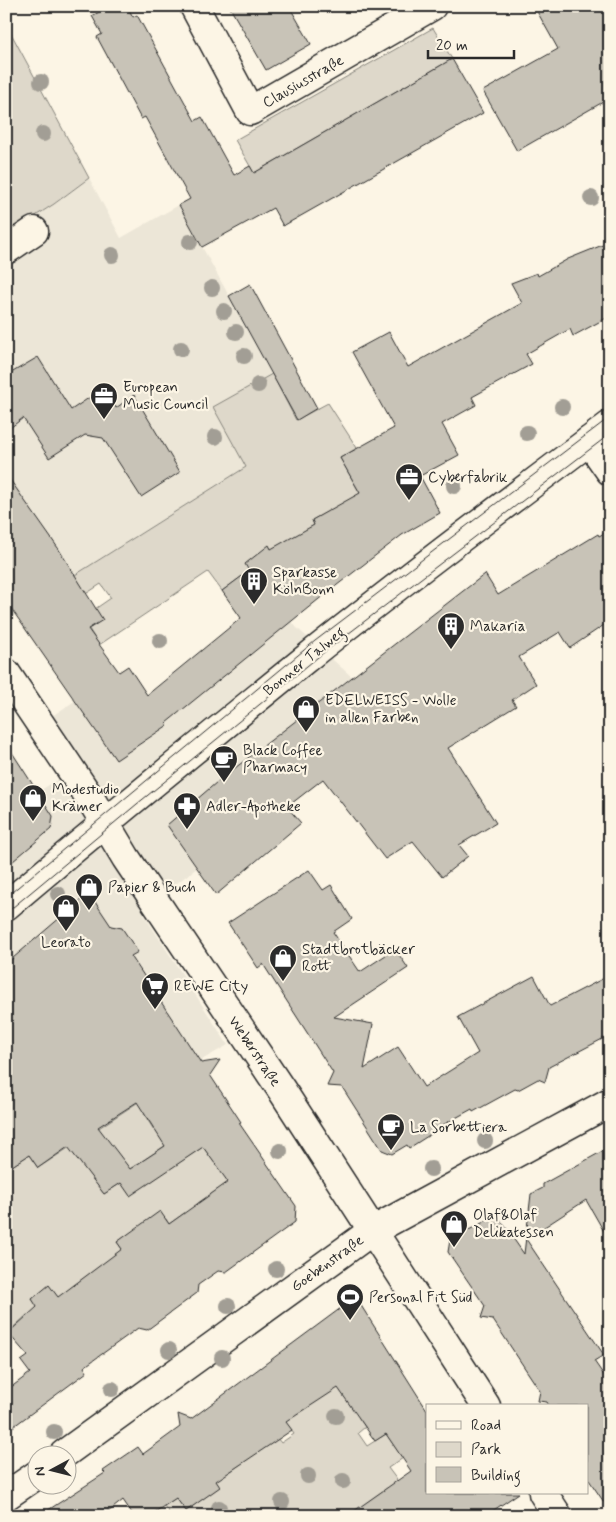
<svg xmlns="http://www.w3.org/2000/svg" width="616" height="1522" font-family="Mynerve,sans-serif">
<rect width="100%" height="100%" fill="#fcf5e5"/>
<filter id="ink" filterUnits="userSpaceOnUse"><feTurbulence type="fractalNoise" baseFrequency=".02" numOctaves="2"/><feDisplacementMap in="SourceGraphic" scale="10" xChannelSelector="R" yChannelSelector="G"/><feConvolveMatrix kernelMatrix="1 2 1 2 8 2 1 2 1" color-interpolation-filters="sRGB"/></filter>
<g filter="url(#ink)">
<g fill="#ece6d7">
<polygon points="89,178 121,238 179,205 272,374 246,467 75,575 6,621 6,235 54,204"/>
<polygon points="249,571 297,628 352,677 337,688 409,781 358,793 343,805 313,767 306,773 315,786 297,799 286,785 276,793 301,823 288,834 257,798 197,868 177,883 144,915 228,1045 200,1061 38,1168 29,1155 6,1134 6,812 84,763 52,716 128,666 148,695 241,618"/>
</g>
<g fill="#ded8ca" stroke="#84827a">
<polygon points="6,24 89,178 54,204 6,235"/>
<polygon points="433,28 452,59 254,173 235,140"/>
<polygon points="272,374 296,420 328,403 357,448 340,458 361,495 342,504 312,520 314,525 277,554 269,546 249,571 222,591 208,572 99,645 89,629 102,620 95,609 111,598 101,584 78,599 75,575 246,467 213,407"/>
<polygon points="158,1089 165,1100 144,1114 154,1130 190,1129 130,1169 89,1174 104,1194 121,1183 172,1167 203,1147 235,1189 217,1190 198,1203 198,1232 183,1214 169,1224 166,1219 132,1232 117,1242 136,1269 99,1267 69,1289 83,1308 72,1316 49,1286 32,1299 50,1324 40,1332 28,1314 6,1334 6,1170 29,1155 38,1168"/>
<polygon points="342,1365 359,1418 365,1427 358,1433 367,1446 386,1434 403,1458 388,1468 412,1500 387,1488 361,1507 367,1516 172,1516 164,1506 176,1498 186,1511 219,1487 213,1476 231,1471 277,1438 281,1443 294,1434 280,1414"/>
</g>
<g fill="#c8c3b7" stroke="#2b2b2b" fill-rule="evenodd">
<polygon points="110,6 127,6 133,17 137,15 195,121 202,117 234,175 250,166 254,173 452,59 483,113 283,226 273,208 202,247 179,205 190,199 145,117 141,119 97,37 102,34 92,16"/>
<polygon points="229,6 289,6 311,44 266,70"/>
<polygon points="534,6 610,6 610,98 517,151 483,91 558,49"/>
<polygon points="610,242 610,316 573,336 570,329 526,354 532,364 472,397 476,405 442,424 459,455 420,476 440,513 402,535 319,599 166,723 168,725 116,760 6,601 6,474 58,548 103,620 88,629 119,672 128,666 147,695 241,618 222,591 249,571 245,564 269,545 271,549 314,525 312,520 360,493 340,458 394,428 352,352 389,332 408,367 522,303 511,283 537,273 538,276 568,259"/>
<polygon points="250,284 317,408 297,420 229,296"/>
<polygon points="38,357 71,410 105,387 116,408 134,395 180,472 141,497 103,438 85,435 49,458 23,418 6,431 6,376"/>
<polygon points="610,530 610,621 570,648 560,632 519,657 536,684 512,700 516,706 448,748 496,823 459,845 468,856 442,877 413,841 385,859 323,779 287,807 301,823 216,895 167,825 217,782 485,574 498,595 598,534 599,536"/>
<polygon points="6,743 53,816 51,829 6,867"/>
<polygon points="309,870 323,890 331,885 352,919 333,932 360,972 395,949 408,968 334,1017 373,1024 364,1069 398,1047 424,1087 478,1053 458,1017 534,976 550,1006 610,975 610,1035 549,1067 545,1082 538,1079 518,1090 515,1089 473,1112 472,1109 430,1132 431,1134 409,1148 407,1145 392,1154 382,1150 342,1087 327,1086 333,1073 263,964 258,968 228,923"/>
<path d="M89 893 111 926 122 928 138 952 131 956 201 1063 220 1060 210 1075 241 1122 239 1123 296 1206 295 1222 226 1272 218 1271 198 1285 197 1293 147 1330 138 1328 84 1367 87 1372 6 1432V1391L30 1373 21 1361 28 1356 8 1333 37 1307 32 1299 49 1285 58 1297 122 1249 117 1242 160 1211 169 1224 228 1182 203 1147 130 1196 121 1183 104 1194 68 1147 38 1168 29 1155 6 1170V964ZM137 1102 165 1146 130 1169 98 1127Z"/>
<polygon points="610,1147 610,1242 586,1200 526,1239 604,1355 594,1361 610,1384 610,1511 587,1477 587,1406 549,1406 547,1402 538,1401 540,1391 493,1320 481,1318 485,1306 448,1252 450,1240 497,1215 524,1254 531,1194 543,1188 543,1184"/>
<polygon points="349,1302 360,1304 427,1410 427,1493 519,1493 485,1516 347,1516 411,1471 386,1434 375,1441 338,1388 286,1422 292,1430 216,1481 220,1487 186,1511 176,1498 149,1516 134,1516 123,1500 103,1516 39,1516 105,1473 103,1471 138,1447 143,1454 180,1427 178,1414 191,1419"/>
</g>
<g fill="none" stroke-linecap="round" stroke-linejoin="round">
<g stroke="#2b2b2b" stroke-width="31">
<g id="minor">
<polyline points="194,6 250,111 432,6"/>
<polyline points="6,250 34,231"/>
<polyline points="589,441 610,471"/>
<polyline points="6,673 90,798 126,858 283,1092 486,1406"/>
<path d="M6 906C106 821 207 739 308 657 407 577 509 502 610 425"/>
<polyline points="64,1454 372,1231 610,1102"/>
<polyline points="543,1493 558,1516"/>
<polyline points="6,1496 38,1474"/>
</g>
</g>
<use href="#minor" stroke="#fcf5e5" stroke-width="28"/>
<g stroke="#2b2b2b" stroke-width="1">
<polyline points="6,897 315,641 610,417"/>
<polyline points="6,913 137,804 323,653 610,434"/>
</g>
</g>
<g fill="#a29e95">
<circle cx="41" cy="82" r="8"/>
<circle cx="43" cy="134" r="8"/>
<circle cx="591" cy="198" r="8"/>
<circle cx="190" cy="242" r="8"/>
<circle cx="112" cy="255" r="8"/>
<circle cx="212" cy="288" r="8"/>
<circle cx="224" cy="311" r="8"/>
<circle cx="236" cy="332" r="8"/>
<circle cx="181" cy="349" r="8"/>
<circle cx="244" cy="356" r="8"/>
<circle cx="258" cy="385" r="8"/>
<circle cx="562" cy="407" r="8"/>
<circle cx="527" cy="433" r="8"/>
<circle cx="215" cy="437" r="8"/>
<circle cx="454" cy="486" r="8"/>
<circle cx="160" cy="641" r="8"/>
<circle cx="58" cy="894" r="8"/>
<circle cx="485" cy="1141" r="8"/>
<circle cx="280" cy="1151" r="8"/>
<circle cx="431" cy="1169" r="8"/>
<circle cx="276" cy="1269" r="8"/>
<circle cx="228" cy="1306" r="8"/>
<circle cx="169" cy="1350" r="8"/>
<circle cx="222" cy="1358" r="8"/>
<circle cx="112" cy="1389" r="8"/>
<circle cx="336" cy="1416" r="8"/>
<circle cx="54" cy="1432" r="8"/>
<circle cx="308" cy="1476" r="8"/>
<circle cx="343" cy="1481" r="8"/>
<circle cx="282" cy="1502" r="8"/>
<circle cx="219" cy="1508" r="8"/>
</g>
</g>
<defs>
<g id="office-pin" transform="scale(1.4375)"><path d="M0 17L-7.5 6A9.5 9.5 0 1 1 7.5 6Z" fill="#2b2b2b" stroke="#fcf5e5"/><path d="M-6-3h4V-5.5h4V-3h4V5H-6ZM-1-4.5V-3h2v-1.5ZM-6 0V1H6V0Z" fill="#fff"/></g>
<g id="building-pin" transform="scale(1.4375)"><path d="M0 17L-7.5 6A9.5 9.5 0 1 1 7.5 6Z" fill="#2b2b2b" stroke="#fcf5e5"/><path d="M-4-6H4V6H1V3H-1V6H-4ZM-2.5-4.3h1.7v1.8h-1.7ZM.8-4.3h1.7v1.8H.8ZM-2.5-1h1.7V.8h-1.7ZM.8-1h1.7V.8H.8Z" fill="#fff"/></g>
<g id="shop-pin" transform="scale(1.4375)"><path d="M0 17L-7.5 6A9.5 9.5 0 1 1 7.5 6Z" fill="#2b2b2b" stroke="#fcf5e5"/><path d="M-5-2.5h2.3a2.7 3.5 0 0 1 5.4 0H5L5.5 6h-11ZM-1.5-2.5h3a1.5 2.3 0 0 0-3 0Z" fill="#fff"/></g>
<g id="cafe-pin" transform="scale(1.4375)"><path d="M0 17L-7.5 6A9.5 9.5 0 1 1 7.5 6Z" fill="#2b2b2b" stroke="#fcf5e5"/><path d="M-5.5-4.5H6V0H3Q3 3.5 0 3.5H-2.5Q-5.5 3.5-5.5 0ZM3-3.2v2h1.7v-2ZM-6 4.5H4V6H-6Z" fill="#fff"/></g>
<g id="pharmacy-pin" transform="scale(1.4375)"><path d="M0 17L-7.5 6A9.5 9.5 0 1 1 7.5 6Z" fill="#2b2b2b" stroke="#fcf5e5"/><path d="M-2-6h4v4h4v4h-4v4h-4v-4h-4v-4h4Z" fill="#fff"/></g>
<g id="supermarket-pin" transform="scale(1.4375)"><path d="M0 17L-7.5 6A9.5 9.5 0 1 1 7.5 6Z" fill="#2b2b2b" stroke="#fcf5e5"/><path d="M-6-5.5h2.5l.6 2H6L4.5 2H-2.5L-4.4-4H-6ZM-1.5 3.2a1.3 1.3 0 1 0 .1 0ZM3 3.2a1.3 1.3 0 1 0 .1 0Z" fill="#fff"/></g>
<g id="stadium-pin" transform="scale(1.4375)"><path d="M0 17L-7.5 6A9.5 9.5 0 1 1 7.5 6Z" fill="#2b2b2b" stroke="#fcf5e5"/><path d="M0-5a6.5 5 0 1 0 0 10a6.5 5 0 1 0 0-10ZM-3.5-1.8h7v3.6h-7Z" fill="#fff"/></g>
</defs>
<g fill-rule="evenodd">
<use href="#office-pin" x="104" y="396"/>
<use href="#office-pin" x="409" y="477"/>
<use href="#building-pin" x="254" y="581"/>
<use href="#building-pin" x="451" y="626"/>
<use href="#shop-pin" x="306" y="709"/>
<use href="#cafe-pin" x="224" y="759"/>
<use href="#shop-pin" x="33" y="798"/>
<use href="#pharmacy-pin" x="187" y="806"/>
<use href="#shop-pin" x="89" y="887"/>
<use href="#shop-pin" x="66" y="908"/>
<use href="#shop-pin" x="283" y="958"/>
<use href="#supermarket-pin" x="155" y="986"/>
<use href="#cafe-pin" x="391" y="1127"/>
<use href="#shop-pin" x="454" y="1224"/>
<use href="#stadium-pin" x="350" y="1297"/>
</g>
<g text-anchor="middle" stroke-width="4.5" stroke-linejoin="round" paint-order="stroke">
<g font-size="15" fill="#2b2b2b" stroke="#fcf5e5">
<text transform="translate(303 81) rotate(-30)" y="5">Clausiusstraße</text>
<text transform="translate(304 661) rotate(-39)" y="5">Bonner Talweg</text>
<text transform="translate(255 1051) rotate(56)" y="5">Weberstraße</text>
<text transform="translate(327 1263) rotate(-36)" y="5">Goebenstraße</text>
</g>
<g font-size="15" fill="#2b2b2b" stroke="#fcf5e5" text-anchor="start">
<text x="123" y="392">European<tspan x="123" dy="17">Music Council</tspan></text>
<text x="428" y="482">Cyberfabrik</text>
<text x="273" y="577">Sparkasse<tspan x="273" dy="17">KölnBonn</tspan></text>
<text x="470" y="631">Makaria</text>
<text x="325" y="705">EDELWEISS - Wolle<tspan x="325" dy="17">in allen Farben</tspan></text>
<text x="243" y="755">Black Coffee<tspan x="243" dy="17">Pharmacy</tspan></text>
<text x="52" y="794">Modestudio<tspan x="52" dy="17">Krämer</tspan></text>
<text x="206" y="811">Adler-Apotheke</text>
<text x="108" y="892">Papier &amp; Buch</text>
<text x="66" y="947" text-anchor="middle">Leorato</text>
<text x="302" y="954">Stadtbrotbäcker<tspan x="302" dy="17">Rott</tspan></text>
<text x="174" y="991">REWE City</text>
<text x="410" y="1132">La Sorbettiera</text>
<text x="473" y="1220">Olaf&amp;Olaf<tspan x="473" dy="17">Delikatessen</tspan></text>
<text x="369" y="1302">Personal Fit Süd</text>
</g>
</g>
<rect width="616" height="1522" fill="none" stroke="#fcf5e5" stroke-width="25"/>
<rect x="12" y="12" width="591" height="1497" fill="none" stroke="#2b2b2b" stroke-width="2" filter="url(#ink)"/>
<rect x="426" y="1404" width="162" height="90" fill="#fcf5e5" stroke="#a8a49b"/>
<rect x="436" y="1421" width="25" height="8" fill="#fcf5e5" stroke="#a8a49b"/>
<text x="471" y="1430" font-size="15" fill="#2b2b2b">Road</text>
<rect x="436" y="1442" width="25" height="15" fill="#ded8ca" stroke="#a8a49b"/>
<text x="471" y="1454" font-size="15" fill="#2b2b2b">Park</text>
<rect x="436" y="1467" width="25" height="15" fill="#c8c3b7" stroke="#a8a49b"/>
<text x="471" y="1480" font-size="15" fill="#2b2b2b">Building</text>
<g transform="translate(52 1470) rotate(263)"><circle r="24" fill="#fcf5e5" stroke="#a8a49b"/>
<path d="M0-4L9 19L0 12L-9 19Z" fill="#2b2b2b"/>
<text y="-8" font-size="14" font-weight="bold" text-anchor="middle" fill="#2b2b2b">N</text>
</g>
<path d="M428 50v8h86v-8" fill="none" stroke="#2b2b2b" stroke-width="2.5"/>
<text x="436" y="50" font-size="15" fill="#2b2b2b" stroke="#fcf5e5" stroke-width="4" paint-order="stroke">20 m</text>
</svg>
